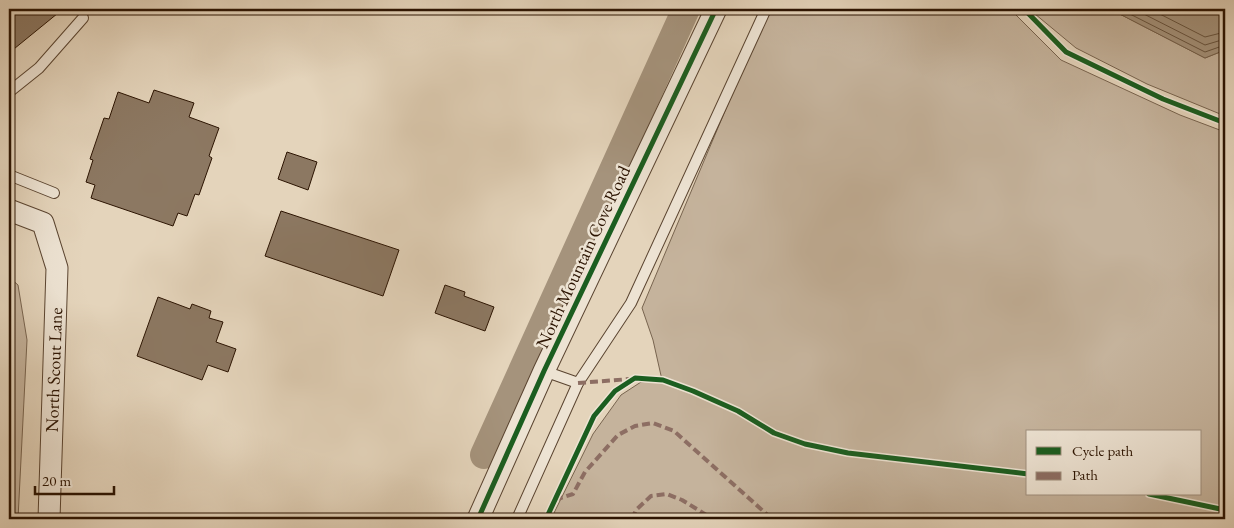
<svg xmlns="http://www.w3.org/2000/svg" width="1234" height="528" font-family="'EB Garamond',serif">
<rect width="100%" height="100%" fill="#e4d4bb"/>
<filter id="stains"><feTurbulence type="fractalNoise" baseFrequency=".004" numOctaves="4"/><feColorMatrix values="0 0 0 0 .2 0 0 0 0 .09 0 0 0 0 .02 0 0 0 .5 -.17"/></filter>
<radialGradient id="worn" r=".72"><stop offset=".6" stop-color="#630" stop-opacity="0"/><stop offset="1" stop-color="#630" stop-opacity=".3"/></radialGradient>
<g fill="#c5b39c" stroke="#78644f" fill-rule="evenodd">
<path d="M768 9H1010L1061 60 1180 115 1225 132V519H551L593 434 621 395 641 382 662 380 653 340 642 308ZM1028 432H1200V494H1028Z"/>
<polygon points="1029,9 1110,9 1205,58 1225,50 1225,116 1147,84 1076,48"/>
<polygon points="9,277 18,285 27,340 18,519 9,519"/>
</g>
<polygon fill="#a5937c" stroke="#75604b" points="1110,9 1225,9 1225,50 1205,58"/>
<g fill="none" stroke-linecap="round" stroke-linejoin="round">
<g stroke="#68543f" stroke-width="1">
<polyline points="1120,9 1205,52 1225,45"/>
<polyline points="1134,9 1205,45 1225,39"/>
<polyline points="1150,9 1205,37 1225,32"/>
</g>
<polyline stroke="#a5937c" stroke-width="28" points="484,455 686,9"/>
</g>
<g fill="#8c7862" stroke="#2c1402">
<polygon points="9,9 63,9 9,53"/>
<polygon points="154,90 194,103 189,117 219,128 209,156 212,158 199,195 195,194 187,216 178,213 173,226 91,198 95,185 86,182 93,160 90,159 104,118 109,119 118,92 149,103"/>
<polygon points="287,152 317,162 308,190 278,179"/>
<polygon points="281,211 399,250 383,296 265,256"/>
<polygon points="445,285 465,292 464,296 494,307 485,331 435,313"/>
<polygon points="158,297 190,309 192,304 211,311 209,318 223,322 216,342 236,349 228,372 208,365 202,380 137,356"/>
</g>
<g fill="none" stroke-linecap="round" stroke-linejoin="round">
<g stroke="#5a4430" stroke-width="12">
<g id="lane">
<polyline points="9,92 39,68 83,18"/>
<polyline points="9,175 54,193"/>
<polyline points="544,371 578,383"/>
<polyline points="517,519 578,383 631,303 766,9"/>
</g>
</g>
<g stroke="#5a4430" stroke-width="23">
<g id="street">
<polyline points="9,210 43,223 57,268 49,519"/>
<polyline points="478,519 544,371 716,9"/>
</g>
</g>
<use href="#lane" stroke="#ede3d3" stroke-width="10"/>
<use href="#street" stroke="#ede3d3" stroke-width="21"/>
<g stroke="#8d6e63" stroke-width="4" stroke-dasharray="8 4" stroke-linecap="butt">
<polyline points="578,383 630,379"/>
<polyline points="555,500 573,494 585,472 618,435 635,426 653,423 674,431 772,519"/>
<polyline points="632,519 636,510 651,496 667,494 682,500 713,519"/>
<polyline points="664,519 671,519"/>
<polyline points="942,519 955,518 961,519"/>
</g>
<g stroke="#ede3d3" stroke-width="8">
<g id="cycleway">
<polyline points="1024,9 1066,52 1163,99 1225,123"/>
<polyline points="1149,494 1225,510"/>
<polyline points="478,519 544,371 716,9"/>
<polyline points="546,519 594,416 615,391 635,378 663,380 693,391 738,411 774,433 805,444 848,453 1028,474"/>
</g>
</g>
<use href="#cycleway" stroke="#1b5e20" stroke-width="5"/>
</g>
<g text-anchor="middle" stroke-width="5" stroke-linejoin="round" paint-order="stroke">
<g font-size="18" fill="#2c1402" stroke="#ede3d3">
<text transform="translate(583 257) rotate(-65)" y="6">North Mountain Cove Road</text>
<text transform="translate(54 370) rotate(-88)" y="6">North Scout Lane</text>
</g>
</g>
<rect width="1234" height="528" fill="none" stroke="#e4d4bb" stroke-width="30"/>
<rect x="10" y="10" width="1214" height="508" fill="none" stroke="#2c1402" stroke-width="2.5"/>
<rect x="15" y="15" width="1204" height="498" fill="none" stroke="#2c1402"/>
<rect x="1026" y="430" width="175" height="65" fill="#ede3d3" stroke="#a0907f"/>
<rect x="1036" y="447" width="25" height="8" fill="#1b5e20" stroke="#a0907f"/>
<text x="1072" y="456" font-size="15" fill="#2c1402">Cycle path</text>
<rect x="1036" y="472" width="25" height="8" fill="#8d6e63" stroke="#a0907f"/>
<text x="1072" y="480" font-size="15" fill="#2c1402">Path</text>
<path d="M35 486v8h79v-8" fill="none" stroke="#2c1402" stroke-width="2.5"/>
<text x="42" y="486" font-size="15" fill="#2c1402" stroke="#ede3d3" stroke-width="4" paint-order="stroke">20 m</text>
<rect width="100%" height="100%" filter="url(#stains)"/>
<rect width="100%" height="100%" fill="url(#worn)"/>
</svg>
